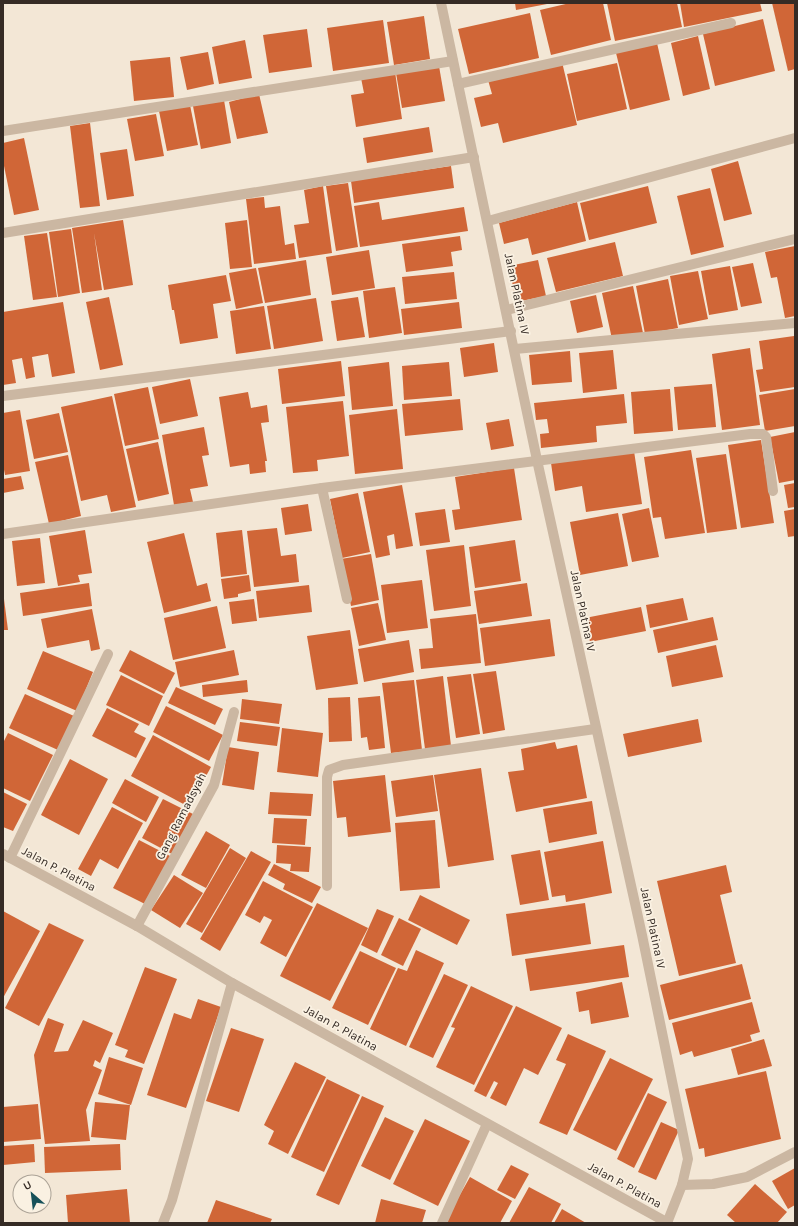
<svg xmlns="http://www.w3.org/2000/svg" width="798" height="1226" font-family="Karla,sans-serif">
<rect width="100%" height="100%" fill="#f3e7d6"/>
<g fill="#d06637">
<polygon points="515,3 547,3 547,4 516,10"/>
<polygon points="570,3 603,3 611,40 551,55 540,10"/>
<polygon points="607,3 677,3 682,27 615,41"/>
<polygon points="680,3 760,3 762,11 684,27"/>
<polygon points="772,3 795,3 795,69 788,71"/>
<polygon points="530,13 539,58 469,74 458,29"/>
<polygon points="424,16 430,59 394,65 387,22"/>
<polygon points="763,19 775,71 715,86 703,34"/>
<polygon points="383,20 389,63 333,71 327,28"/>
<polygon points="307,29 312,67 269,73 263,35"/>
<polygon points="698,36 710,89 683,96 671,43"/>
<polygon points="245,40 252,78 219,84 212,47"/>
<polygon points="657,43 670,100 630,110 616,53"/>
<polygon points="208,52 214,84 187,90 180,57"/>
<polygon points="170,57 174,97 134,101 130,61"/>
<polygon points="562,62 577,125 503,143 498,123 481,127 474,98 492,94 488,80"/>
<polygon points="617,63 627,109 577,121 567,74"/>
<polygon points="439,66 445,101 402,108 396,73"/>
<polygon points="395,72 402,119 356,127 351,95 364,93 361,78"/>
<polygon points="259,94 268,133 237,139 229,102"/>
<polygon points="224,100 231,143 201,149 193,106"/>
<polygon points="190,105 198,145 167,151 159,111"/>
<polygon points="156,114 164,156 135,161 127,119"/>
<polygon points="90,123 100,206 80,208 70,126"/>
<polygon points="429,127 433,152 367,163 363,138"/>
<polygon points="24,138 39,210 14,215 3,161 3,143"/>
<polygon points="127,149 134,196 107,200 100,153"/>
<polygon points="738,161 752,214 724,221 711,169"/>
<polygon points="451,166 454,188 354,203 351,181"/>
<polygon points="348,183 358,247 336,251 326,186"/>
<polygon points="323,186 332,253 299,258 294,225 309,223 304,190"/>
<polygon points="648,186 657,223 589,240 580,203"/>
<polygon points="710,188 724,247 691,255 677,196"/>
<polygon points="264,197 265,208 280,206 285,245 294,243 296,259 254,264 246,199"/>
<polygon points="379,202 382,220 464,207 468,231 360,247 354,206"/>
<polygon points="577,202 586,241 532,255 528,238 504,244 499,223"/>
<polygon points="123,220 133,285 104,290 94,233 102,290 82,293 72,228"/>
<polygon points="247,220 252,267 230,269 225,223"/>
<polygon points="71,229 80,293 58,297 49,232"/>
<polygon points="47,233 57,297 33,300 24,236"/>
<polygon points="460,236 462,250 451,252 453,266 406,272 402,244"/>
<polygon points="615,242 623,276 556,292 547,258"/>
<polygon points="795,246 795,316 785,318 777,277 771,278 765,252"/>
<polygon points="369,250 375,288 332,295 326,257"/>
<polygon points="306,260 311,295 265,303 258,268"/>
<polygon points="538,260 546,296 516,302 509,266"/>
<polygon points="753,263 762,303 741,307 732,267"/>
<polygon points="730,266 738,310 709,315 701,271"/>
<polygon points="256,268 263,303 236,309 229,273"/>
<polygon points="698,271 708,319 679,325 670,276"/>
<polygon points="454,272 457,299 405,304 402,277"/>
<polygon points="226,275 231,301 213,304 218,338 180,344 174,310 172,310 168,285"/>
<polygon points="668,279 678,328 645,334 636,286"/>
<polygon points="633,286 643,333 612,339 602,293"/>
<polygon points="395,287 402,333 369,338 363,291"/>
<polygon points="596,295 603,327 577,333 570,301"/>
<polygon points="109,297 123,365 100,370 86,302"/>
<polygon points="358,297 365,337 337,341 331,301"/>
<polygon points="316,298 323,341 274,349 267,306"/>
<polygon points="63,302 75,373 52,377 48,354 32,357 35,377 26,379 22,358 12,360 16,383 3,385 3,312"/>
<polygon points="459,302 462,328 404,335 401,309"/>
<polygon points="264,306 271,349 236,354 230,311"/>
<polygon points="794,336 795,387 760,392 756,370 763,369 759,341"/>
<polygon points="494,343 498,372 464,377 460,348"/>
<polygon points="750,348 760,425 722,430 712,354"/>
<polygon points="613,350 617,389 583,393 579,353"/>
<polygon points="570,351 572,382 532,385 529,355"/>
<polygon points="341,361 345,396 282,404 278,369"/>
<polygon points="389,362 393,406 352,410 348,367"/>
<polygon points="449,362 452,396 404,400 402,366"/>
<polygon points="190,379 198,416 160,424 152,387"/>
<polygon points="712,384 716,427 678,430 674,387"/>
<polygon points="148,387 159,439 125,446 114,394"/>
<polygon points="670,389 673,431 634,434 631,392"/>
<polygon points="795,389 795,426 765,431 759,395"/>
<polygon points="248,392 251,408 267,405 269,422 261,423 267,461 265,461 266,472 250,474 249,464 230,467 219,397"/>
<polygon points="624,394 627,423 596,426 597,442 541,448 540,434 549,433 547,419 536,420 534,403"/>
<polygon points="112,396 136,507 111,512 107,495 81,501 61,407"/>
<polygon points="460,399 463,430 405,436 402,404"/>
<polygon points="343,401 349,456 317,460 318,471 293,473 286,407"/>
<polygon points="397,409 403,469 355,474 349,415"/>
<polygon points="20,410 30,471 5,475 3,464 3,413"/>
<polygon points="59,413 68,452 34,459 26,420"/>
<polygon points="509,419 514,446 491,450 486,423"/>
<polygon points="204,427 209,455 202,456 208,486 190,489 193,502 174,505 162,435"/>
<polygon points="795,432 795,480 779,483 770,437"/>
<polygon points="761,440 774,523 741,528 728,445"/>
<polygon points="158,442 169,494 138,501 126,449"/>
<polygon points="691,450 705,533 665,539 661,517 653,518 644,457"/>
<polygon points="634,451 642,504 586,512 582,486 555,491 551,463"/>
<polygon points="726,454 737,529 707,533 696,458"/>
<polygon points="68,455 81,516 49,524 35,462"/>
<polygon points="514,468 522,520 455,530 452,510 460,509 455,477"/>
<polygon points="21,476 24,489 3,493 3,479"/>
<polygon points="795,483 795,507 788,508 784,485"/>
<polygon points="402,485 413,546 396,549 394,534 387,536 390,555 376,558 363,492"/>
<polygon points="358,493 370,552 342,558 330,499"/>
<polygon points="308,504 312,531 285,535 281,508"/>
<polygon points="649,508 659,557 632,562 622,514"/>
<polygon points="445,509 450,542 420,546 415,513"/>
<polygon points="795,509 795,536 788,537 784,511"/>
<polygon points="618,513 628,566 580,575 570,522"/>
<polygon points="277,528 281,556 296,554 299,582 254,587 247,531"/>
<polygon points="85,530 92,573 78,575 80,582 58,586 49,536"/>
<polygon points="242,530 247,574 221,577 216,533"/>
<polygon points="184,533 197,586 207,583 211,601 164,613 147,542"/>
<polygon points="40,538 45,583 17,586 12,541"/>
<polygon points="515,540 521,581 475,588 469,547"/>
<polygon points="464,545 471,606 434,611 426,550"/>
<polygon points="371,554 379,600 351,606 341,559"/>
<polygon points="249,575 251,591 238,594 238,597 224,599 221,579"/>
<polygon points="422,580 428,628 387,633 381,585"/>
<polygon points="89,583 92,606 23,616 20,593"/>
<polygon points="527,583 532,616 479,624 474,591"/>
<polygon points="309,585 312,612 259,618 256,591"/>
<polygon points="683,598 688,620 650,628 646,605"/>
<polygon points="4,599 8,630 3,630 3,600"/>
<polygon points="254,599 257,621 232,624 229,602"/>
<polygon points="378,603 386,640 359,646 351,608"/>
<polygon points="217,606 226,648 173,660 164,618"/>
<polygon points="641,607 646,631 590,642 585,618"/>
<polygon points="92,609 100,649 91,651 89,640 47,648 41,619"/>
<polygon points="476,614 481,663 421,669 419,649 433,648 430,619"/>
<polygon points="713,617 718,640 658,653 653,630"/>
<polygon points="550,619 555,656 485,666 480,628"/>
<polygon points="350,630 358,684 316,690 307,636"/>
<polygon points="409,640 414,672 364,682 358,649"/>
<polygon points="716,645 723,677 672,687 666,656"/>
<polygon points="130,650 175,673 164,694 119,671"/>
<polygon points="234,650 239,675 180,687 175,662"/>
<polygon points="43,651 93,672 77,711 27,689"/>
<polygon points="496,671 505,730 483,734 473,674"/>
<polygon points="471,674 480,734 456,738 447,677"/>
<polygon points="121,675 163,696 149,726 106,705"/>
<polygon points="443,676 451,746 425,749 416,680"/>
<polygon points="247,680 248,692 203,697 202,685"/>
<polygon points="414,680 422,750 391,753 382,683"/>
<polygon points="176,687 223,709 215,725 168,703"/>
<polygon points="25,694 74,716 58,750 9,728"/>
<polygon points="380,696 385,748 369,750 367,737 361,738 358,698"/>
<polygon points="350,697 352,741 329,742 328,698"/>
<polygon points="242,699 282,704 279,724 240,719"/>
<polygon points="166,706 223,735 209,761 153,732"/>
<polygon points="107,708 139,724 134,732 146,738 136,758 92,736"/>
<polygon points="698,719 702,742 628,757 623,734"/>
<polygon points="240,722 280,727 277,746 237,741"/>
<polygon points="282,728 323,733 318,777 277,772"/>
<polygon points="8,733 53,755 30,801 3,788 3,743"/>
<polygon points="153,735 211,767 189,807 131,776"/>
<polygon points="555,742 557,749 577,745 587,798 516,812 508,772 524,770 521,749"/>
<polygon points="228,747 259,752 254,790 222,785"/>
<polygon points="70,759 108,779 79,835 41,815"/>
<polygon points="481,768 494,860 448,867 434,775"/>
<polygon points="385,775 391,832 348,837 346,817 337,818 333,781"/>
<polygon points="433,775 438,811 396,817 391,781"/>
<polygon points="125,779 159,797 146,822 112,803"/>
<polygon points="3,792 27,804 13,831 3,827"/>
<polygon points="270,792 313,794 311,816 268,814"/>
<polygon points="163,799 193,814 172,854 142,838"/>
<polygon points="592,801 597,834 549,843 543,809"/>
<polygon points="112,807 143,823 118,869 100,859 91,876 78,869"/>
<polygon points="274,818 307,819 305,845 272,843"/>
<polygon points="435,820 440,888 400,891 395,823"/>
<polygon points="206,831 230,845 206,888 181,875"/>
<polygon points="139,840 172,857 147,905 113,888"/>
<polygon points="603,841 612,893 566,902 565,895 552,897 544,852"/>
<polygon points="277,845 311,847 309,872 290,871 291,864 276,863"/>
<polygon points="230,848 246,858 202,933 186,924"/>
<polygon points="540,850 549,900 520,905 511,855"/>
<polygon points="251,851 271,862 220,951 200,939"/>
<polygon points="274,864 321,887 312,903 283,889 285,884 268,875"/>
<polygon points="726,865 732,892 720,895 736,963 679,976 657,881"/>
<polygon points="174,875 203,893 180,928 151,910"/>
<polygon points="263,881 313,907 286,957 260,943 272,920 264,916 260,923 245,915"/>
<polygon points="420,895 470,920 457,945 408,920"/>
<polygon points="317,903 368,928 330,1001 280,976"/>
<polygon points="585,903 591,944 512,956 506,914"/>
<polygon points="377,909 394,916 377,953 361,945"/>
<polygon points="3,911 40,931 3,998"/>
<polygon points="399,918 421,929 403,966 381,955"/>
<polygon points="49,923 84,940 39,1026 5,1008"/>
<polygon points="624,945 629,977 530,991 525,959"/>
<polygon points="416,950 444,963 406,1046 370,1029 398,968 407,971"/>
<polygon points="360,951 396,968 368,1025 332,1008"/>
<polygon points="742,964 751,999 669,1020 660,985"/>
<polygon points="145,967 177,979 144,1064 125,1057 128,1050 115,1045"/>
<polygon points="444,974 468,985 433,1058 409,1047"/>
<polygon points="622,982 629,1017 591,1024 589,1010 579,1012 576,992"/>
<polygon points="471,986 513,1006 474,1085 436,1067 455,1028 451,1027"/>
<polygon points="198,999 221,1007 186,1108 147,1095 174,1013 191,1019"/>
<polygon points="752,1002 760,1032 750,1035 752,1041 694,1057 692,1051 680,1055 672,1023"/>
<polygon points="516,1006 562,1028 538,1075 524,1068 506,1106 490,1098 498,1083 494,1081 486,1097 474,1091"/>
<polygon points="48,1018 64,1024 54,1052 68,1051 83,1020 113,1033 100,1063 95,1060 93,1066 102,1070 86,1110 90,1141 45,1144 34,1055"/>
<polygon points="231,1028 264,1039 239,1112 206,1101"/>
<polygon points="568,1034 606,1051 567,1135 539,1123 566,1064 556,1060"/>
<polygon points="764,1039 772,1066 738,1075 731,1049"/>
<polygon points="109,1057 143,1068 131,1105 98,1094"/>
<polygon points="610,1058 653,1079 616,1151 573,1130"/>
<polygon points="295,1062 326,1077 288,1154 268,1144 274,1131 264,1125"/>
<polygon points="766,1071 781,1139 705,1157 704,1148 699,1149 685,1089"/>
<polygon points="327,1079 360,1095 324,1172 291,1157"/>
<polygon points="648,1093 667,1102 634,1168 617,1159"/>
<polygon points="362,1096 384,1106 339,1205 316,1195"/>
<polygon points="95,1102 130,1105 126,1140 91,1137"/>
<polygon points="38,1104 41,1139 3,1142 3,1107"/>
<polygon points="385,1117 414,1131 390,1180 361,1166"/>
<polygon points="425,1119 470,1141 438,1206 393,1184"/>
<polygon points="661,1122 679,1130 656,1180 638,1172"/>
<polygon points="34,1144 35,1162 3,1165 3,1146"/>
<polygon points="120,1144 121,1170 45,1173 44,1147"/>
<polygon points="511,1165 529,1174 515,1199 497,1190"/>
<polygon points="795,1168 795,1205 788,1209 772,1181"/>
<polygon points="470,1177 512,1201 500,1223 444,1223"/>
<polygon points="755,1184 787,1212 777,1223 736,1223 727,1215"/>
<polygon points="529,1187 561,1204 551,1223 509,1223"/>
<polygon points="127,1189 130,1223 68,1223 66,1195"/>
<polygon points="381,1199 426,1210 422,1223 375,1223"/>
<polygon points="216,1200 272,1219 270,1223 207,1223"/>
<polygon points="562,1209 586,1223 554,1223"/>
</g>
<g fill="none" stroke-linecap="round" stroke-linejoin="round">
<g stroke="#cbb7a2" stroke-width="10">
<polyline points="441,3 537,460 642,935 688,1159 682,1185 667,1223"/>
<polyline points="458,84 731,23"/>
<polyline points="3,131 453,61"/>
<polyline points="488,221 795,138"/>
<polyline points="3,233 474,157"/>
<polyline points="507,310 795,239"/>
<polyline points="515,349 795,323"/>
<polyline points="3,396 511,331"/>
<polyline points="322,488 347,599"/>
<polyline points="3,534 322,488 750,434 763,434 766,437 773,491"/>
<polyline points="10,858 108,654"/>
<polyline points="327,886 327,777 329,770 343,765 595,729"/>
<polyline points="137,926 214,785 234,712"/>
<polyline points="682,1185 713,1184 747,1177 795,1152"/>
<polyline points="163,1223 172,1200 232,983"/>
<polyline points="442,1223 487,1124"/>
</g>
<polyline stroke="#cbb7a2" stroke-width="10" points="3,854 137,926 232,983 668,1223"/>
</g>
<g text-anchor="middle" stroke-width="3.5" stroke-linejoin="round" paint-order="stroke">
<g font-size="12" fill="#352b25" stroke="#faf1e2">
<text transform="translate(517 294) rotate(78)" y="4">Jalan Platina IV</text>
<text transform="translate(583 611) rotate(78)" y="4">Jalan Platina IV</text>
<text transform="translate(181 816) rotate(-63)" y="4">Gang Ramadsyah</text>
<text transform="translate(59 869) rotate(28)" y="4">Jalan P. Platina</text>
<text transform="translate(653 928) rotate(78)" y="4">Jalan Platina IV</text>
<text transform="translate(341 1028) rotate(29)" y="4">Jalan P. Platina</text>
<text transform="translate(625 1185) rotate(29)" y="4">Jalan P. Platina</text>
</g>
</g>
<rect width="798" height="1226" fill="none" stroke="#352b25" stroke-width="8"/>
<g transform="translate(32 1194) rotate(332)"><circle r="19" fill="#faf1e2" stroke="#aba296"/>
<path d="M0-3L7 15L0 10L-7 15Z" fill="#175159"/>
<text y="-6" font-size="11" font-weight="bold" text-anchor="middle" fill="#352b25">U</text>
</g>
</svg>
